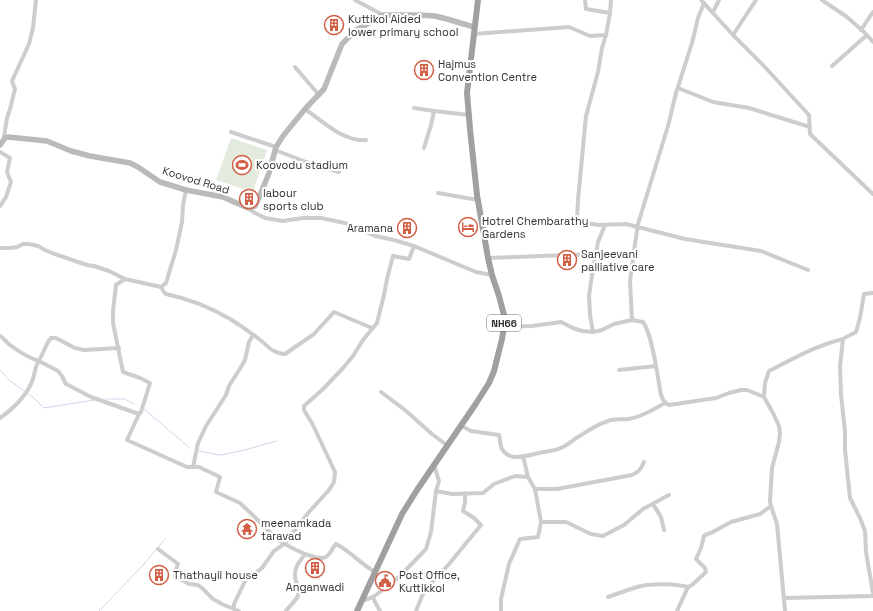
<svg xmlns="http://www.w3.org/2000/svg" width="873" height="611" font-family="'Space Grotesk',sans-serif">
<rect width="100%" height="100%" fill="#fff"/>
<polygon fill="#e3ebdf" points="231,138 267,150 253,192 216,180"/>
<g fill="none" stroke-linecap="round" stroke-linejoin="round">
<g stroke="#ced7e9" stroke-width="1">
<polyline points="0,370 9,380 23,390"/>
<polyline points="28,394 34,398 44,408 94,400"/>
<polyline points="106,399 125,399 134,404"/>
<polyline points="144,409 190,448"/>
<polyline points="199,451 220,455 245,450 276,441"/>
<polyline points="99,611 144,564 165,539"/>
</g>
<g stroke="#cdcdcd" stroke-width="4">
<polyline points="355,0 383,15"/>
<polyline points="585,0 586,9 610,13"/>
<polyline points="701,0 733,35 763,65 809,115 810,134 873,194"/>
<polyline points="822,0 847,17 863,31 873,42"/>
<polyline points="713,12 719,0"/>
<polyline points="861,30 873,12"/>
<polyline points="474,34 569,27 590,36 606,35 610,13 611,0"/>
<polyline points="606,35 602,48 598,72 586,116 578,200 577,218 579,222 599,225 626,224 685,239 761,251 808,270"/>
<polyline points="733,35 756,0"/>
<polyline points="832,66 867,35"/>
<polyline points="295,67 319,95"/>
<polyline points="678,88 713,102 749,108 810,127"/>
<polyline points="414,108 434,111"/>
<path d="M305 109C322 121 344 142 366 140"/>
<polyline points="231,132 276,147"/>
<polyline points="5,138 4,137 7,118 10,109 15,89 12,81 29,44 33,28 36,0"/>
<polyline points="424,148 431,125 434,111 469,115"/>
<polyline points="275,150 306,162 339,172"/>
<polyline points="0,152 10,158 7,172 11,182 6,197 0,206"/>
<polyline points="438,193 478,200"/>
<polyline points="248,208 255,213 265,218 283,221 303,218 321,218 345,223 375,236 394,240 414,246 476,272 492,275"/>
<polyline points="0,248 11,248 17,247 23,244 29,244 38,246 45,250 52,253 87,265 94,266 109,271 125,279 161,287 166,283 176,250 182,222 183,205 186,190"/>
<polyline points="488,258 596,254"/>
<polyline points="125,279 116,285 113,311 113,323 123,372 140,378 150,383 141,412 139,414 127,440 187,467 199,467 220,477 216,492 240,503 264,526 275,538 292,548 305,554"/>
<path d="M161 287 164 292 166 294C189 299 210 307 230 319 240 325 250 332 259 339 267 345 273 354 285 354L314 334 334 312 372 328"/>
<path d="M873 293 864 294 860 318 856 332C853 334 845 337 843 339L840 366 841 394 845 432V450L850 498 860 518 865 531 866 552 873 593"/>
<polyline points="632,320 630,281 635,244 638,224 668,126 676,93 692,43 698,18 704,3"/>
<path d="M504 327 532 326 561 322 573 328 582 331 593 332 602 330 614 324 632 320 643 322C652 335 656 367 659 383 660 389 660 396 664 401 665 403 667 404 669 405L716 398 729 393 741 390H747L764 397 774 415 779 426 780 433 779 442 772 468 770 501 771 506 777 524 785 611"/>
<polyline points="593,332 590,315 589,296 592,275 598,242 605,225"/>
<path d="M0 336C4 338 6 342 10 345 18 351 29 358 39 361 35 366 35 373 33 379 27 396 14 408 0 418"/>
<polyline points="119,348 84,350 75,348 56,338 51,338 48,342 39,361 58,371 62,376 66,384 70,386 91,397 139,414"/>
<polyline points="619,370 656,366"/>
<polyline points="381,392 405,410 432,434 448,446"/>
<path d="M764 397 765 383 769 371C793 359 817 345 843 339"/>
<path d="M460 425 471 431 499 435C500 439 500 445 502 449 510 463 528 455 539 453 548 451 555 451 563 447 569 444 573 440 578 437 588 431 597 424 608 421 615 418 622 420 629 419 642 417 654 409 665 403"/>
<polyline points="523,456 528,477"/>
<polyline points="434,465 439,481 436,491 452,494 483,493 494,484 515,476 528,477 535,489 541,522 538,537 520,539 509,564 501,599 501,611"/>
<polyline points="193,467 198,443 206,426 226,395 229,386 241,367 245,360 249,342 253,335"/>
<path d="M535 489H557L632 475C639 472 641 469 644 462"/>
<polyline points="653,504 661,517 664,530"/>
<polyline points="541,522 566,522 591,534 603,536 624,525 643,509 669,495"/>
<polyline points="158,549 178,564 175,573 175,576 189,584 198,585 203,589 213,599 222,604 239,611"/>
<polyline points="373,597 375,602 380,611"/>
<path d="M608 597C619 593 630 589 641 586 654 583 676 584 688 587"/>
<polyline points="784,598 873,596"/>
<polyline points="362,601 373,597 388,586 400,576 426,549 431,532 436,491"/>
<polyline points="234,609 234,604 245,581 262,568 274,551 284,544 309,512 329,490 334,482 335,472 313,425 304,410 304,406 323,389 343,368 353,356 363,340 377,323 384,295 387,279 393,256 409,259 414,246"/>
<path d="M286 611C289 607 296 600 298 596 301 589 294 581 295 574 295 565 301 560 305 554 312 556 324 562 329 554 332 551 333 547 336 544 350 551 361 564 375 572"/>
<polyline points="416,611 422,596 426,589 449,564 481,525 474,518 463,511 465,502 465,493"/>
<polyline points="677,611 688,587 692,585 706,572 705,568 696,559 701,548 704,536 707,534 711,533 731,522 760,514 771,506"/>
</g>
<polyline stroke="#bababa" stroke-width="5.5" points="0,145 5,138 8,137 47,141 71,151 90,156 130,163 138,167 160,182 186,190 223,197 248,208 255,206 258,200 269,173 276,147 283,136 305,109 324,89 342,44 355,31 383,15 418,15 435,16 447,19 474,27"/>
<polyline stroke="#a0a0a0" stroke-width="6" points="357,611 402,514 417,490 475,405 489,383 494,371 502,339 504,327 504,315 499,296 492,275 488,258 477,195 470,129 467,93 478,0"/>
</g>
<defs>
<g id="building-ring" transform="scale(1)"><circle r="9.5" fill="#fff" stroke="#d25f46" stroke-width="1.5"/><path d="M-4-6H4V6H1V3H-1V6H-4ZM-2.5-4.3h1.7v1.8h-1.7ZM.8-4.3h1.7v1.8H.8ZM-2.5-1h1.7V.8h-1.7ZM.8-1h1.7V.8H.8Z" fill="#d25f46"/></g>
<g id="stadium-ring" transform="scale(1)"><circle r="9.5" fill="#fff" stroke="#d25f46" stroke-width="1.5"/><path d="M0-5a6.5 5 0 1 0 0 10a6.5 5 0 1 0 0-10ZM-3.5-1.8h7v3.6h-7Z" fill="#d25f46"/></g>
<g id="hotel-ring" transform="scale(1)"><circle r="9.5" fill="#fff" stroke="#d25f46" stroke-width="1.5"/><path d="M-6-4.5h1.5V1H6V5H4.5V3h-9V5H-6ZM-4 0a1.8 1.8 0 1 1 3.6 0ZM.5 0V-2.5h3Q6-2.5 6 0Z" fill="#d25f46"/></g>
<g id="temple-ring" transform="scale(1)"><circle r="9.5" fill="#fff" stroke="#d25f46" stroke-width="1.5"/><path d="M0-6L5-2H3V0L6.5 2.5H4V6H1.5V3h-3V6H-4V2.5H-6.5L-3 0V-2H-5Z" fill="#d25f46"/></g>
<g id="civic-ring" transform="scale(1)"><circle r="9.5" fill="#fff" stroke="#d25f46" stroke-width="1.5"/><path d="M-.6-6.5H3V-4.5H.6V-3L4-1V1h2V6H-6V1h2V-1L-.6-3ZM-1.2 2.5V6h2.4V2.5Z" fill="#d25f46"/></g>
</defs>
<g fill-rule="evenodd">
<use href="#building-ring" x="334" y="25"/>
<use href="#building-ring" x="424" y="70"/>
<use href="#stadium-ring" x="242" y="165"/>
<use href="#building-ring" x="249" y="199"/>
<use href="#hotel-ring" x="468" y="227"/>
<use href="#building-ring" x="407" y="228"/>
<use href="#building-ring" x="567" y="260"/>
<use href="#temple-ring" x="247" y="529"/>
<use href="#building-ring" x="315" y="568"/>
<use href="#building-ring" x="159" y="575"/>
<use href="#civic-ring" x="385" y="581"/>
</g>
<g text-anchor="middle" stroke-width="4" stroke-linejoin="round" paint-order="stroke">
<rect fill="#fff" stroke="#6e6e6e" stroke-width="1" x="487" y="315" width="34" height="16" rx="3"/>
<g font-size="10" font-weight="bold" fill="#303030">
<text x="504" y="327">NH66</text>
</g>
<g font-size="11" fill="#303030" stroke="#fff" text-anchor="start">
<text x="348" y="23">Kuttikol Aided<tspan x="348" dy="13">lower primary school</tspan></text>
<text x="438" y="68">Hajmus<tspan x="438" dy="13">Convention Centre</tspan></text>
<text x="256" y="169">Koovodu stadium</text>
<text x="263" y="197">labour<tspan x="263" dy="13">sports club</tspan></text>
<text x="482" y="225">Hotrel Chembarathy<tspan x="482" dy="13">Gardens</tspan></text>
<text x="393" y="232" text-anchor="end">Aramana</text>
<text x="581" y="258">Sanjeevani<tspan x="581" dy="13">palliative care</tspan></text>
<text x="261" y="527">meenamkada<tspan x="261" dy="13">taravad</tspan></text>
<text x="173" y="579">Thathayil house</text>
<text x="399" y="579">Post Office,<tspan x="399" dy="13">Kuttikkol</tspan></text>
<text x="315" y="591" text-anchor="middle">Anganwadi</text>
</g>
<g font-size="11" fill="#303030" stroke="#fff">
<text transform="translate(196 180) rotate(17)" y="4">Koovod Road</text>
</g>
</g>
</svg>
